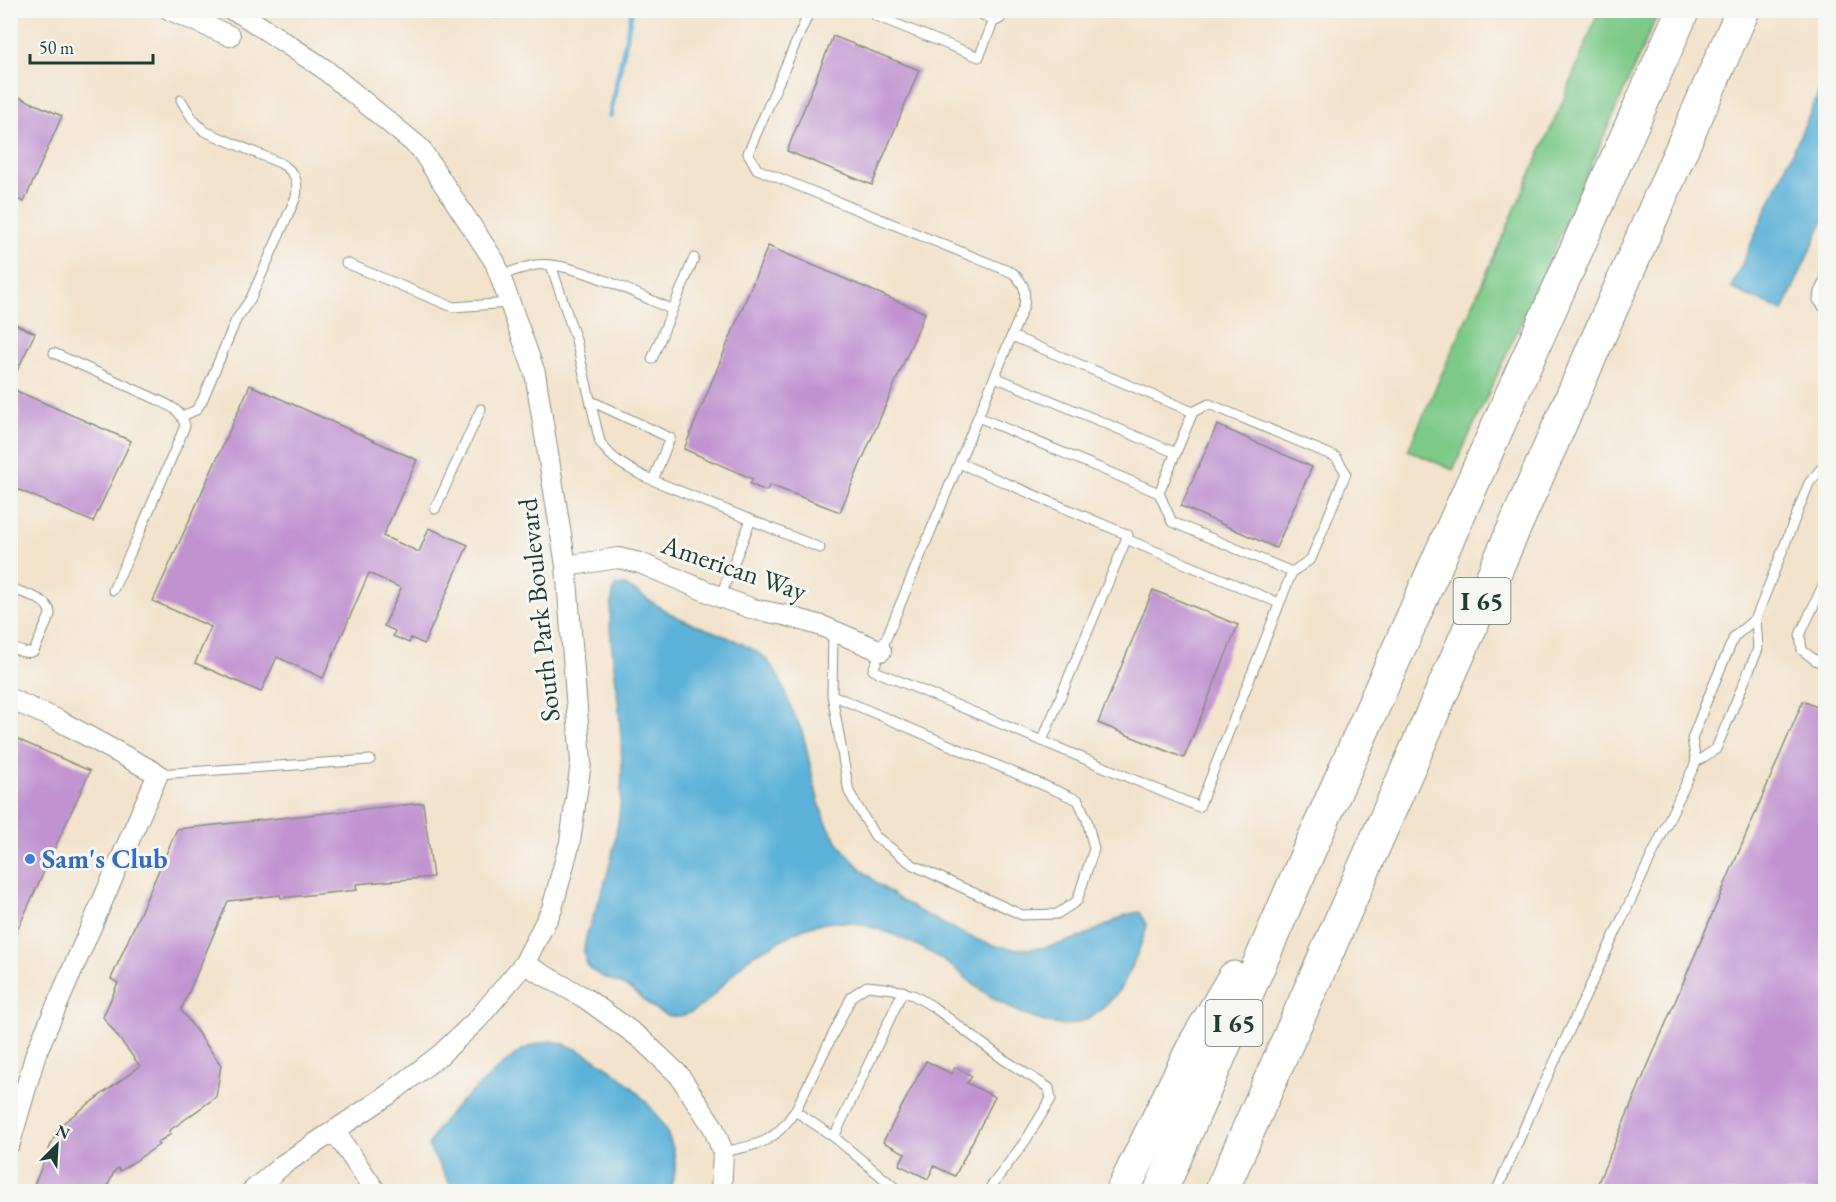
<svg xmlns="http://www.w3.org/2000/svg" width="1836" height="1202" font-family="'EB Garamond',serif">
<rect width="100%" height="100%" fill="#f6f6f2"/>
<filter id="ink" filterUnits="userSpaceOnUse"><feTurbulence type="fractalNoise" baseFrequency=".0167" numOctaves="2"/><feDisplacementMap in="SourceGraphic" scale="12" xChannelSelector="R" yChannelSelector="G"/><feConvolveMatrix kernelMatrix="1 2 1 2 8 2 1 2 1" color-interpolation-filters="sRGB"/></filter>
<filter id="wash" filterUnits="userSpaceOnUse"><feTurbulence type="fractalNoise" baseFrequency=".008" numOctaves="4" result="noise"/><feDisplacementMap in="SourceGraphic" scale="24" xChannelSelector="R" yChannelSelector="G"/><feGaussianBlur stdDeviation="1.35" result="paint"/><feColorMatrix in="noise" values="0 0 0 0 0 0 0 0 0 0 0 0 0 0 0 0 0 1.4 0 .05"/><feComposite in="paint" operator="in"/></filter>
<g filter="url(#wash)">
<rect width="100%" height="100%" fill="#f3e3cc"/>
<polygon fill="#7bc989" stroke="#4d835e" stroke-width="1.5" points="1599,10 1659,11 1537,288 1453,470 1408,450 1563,101"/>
<g fill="#5db2d9" stroke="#3e7886" stroke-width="1.5">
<polygon points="1825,80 1825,217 1783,311 1731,288"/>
<path d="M625 585C642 595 658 607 675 616 700 628 746 641 765 658 780 673 784 691 792 710 795 718 801 726 803 735 810 759 813 785 821 809 838 859 887 895 932 918 960 932 988 949 1021 949 1053 949 1078 939 1107 925 1120 919 1124 913 1140 912L1147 926C1135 964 1119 1009 1077 1023 1048 1032 1002 1005 978 988 970 982 962 974 954 968 926 947 874 922 840 922 810 923 799 929 774 944 767 948 758 951 751 957 726 974 701 1025 666 1015 651 1010 640 995 627 987 615 980 599 979 589 967 586 963 584 957 584 952 584 935 592 922 597 906 607 880 614 850 618 822 624 781 622 741 618 699 615 663 604 622 615 586Z"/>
<path d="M550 1041C603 1048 703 1134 668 1191H454L428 1146 436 1131 455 1107 504 1064 520 1051 537 1044Z"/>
</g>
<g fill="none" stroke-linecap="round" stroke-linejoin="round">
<polyline stroke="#5db2d9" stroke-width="5" points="610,116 632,10"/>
</g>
<g id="blocks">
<g fill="#c093d0">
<polygon points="483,10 500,10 496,18 483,12"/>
<polygon points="833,36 919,70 872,185 787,151"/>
<polygon points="10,93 62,116 24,202 10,196"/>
<polygon points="768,246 925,313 840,512 770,485 766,491 750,484 753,479 684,449"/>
<polygon points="10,322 35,333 10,386"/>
<polygon points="250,385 417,460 383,536 419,552 429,528 468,545 424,644 411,638 409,643 393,636 395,631 384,626 401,588 369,573 323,678 277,657 261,692 195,663 211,627 153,601"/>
<polygon points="10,388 131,441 93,522 10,486"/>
<polygon points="1217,425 1312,467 1276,548 1181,506"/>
<polygon points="1153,590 1238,625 1184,758 1098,723"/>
<polygon points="1803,701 1826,711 1826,1192 1594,1192"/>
<polygon points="10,736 90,771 10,946"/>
<polygon points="423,803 433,877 356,884 357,890 281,898 280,895 228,901 181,1010 221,1065 216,1097 169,1131 171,1134 157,1143 159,1145 120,1171 118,1168 114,1172 105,1192 31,1192 59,1126 140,1066 103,1017 118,983 111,979 177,829"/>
<polygon points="926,1061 952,1074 955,1067 972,1076 967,1083 995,1097 955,1176 934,1166 928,1179 899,1165 905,1153 883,1142"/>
</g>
</g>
</g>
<g filter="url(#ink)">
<use href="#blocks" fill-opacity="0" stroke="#899080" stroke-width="1.5"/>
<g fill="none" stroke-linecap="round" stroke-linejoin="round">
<g stroke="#899080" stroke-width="11">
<g id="service">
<polyline points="466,10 470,10"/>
<path d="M810 10 748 153 757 169 1013 273C1025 285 1026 289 1024 306L873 670 1199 807 1292 572 1311 559 1346 473 1336 457 1209 404 1193 412 1012 336"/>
<polyline points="878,10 876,16 979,57 996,15"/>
<path d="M181 100 192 118 204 131 280 163C295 172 299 180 296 197L251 298 236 320 202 401 196 410 183 416"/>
<polyline points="346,263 453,307 510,303"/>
<path d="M551 265 576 340 600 442C612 460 626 467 645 477L820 548"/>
<path d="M500 275C512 272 524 267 536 265 571 260 638 295 671 309"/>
<polyline points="1826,278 1819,292 1818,300 1826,310"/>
<path d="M54 353 158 400C171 406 182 411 185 426L139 534 113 590"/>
<polyline points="652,359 694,258"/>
<polyline points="995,377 1176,453"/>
<polyline points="591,401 670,438 653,480"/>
<polyline points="1193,412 1159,493 1172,522 1292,572"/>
<polyline points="978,417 1159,493"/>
<polyline points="959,463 1128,535 1042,741"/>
<polyline points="435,509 481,409"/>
<polyline points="1126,539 1279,603"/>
<polyline points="1826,579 1800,635 1802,650 1815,660 1826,665"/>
<path d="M10 588C23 593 51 599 50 615L34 651C26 655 19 650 10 647"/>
<polyline points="720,597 751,520"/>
<polyline points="832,695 849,792 875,836 913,865 1022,915 1057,914 1077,901 1094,849 1087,820 1078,800 832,695 833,631"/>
<polyline points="1696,762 1692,739 1707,700 1734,637 1756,618"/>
<polyline points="158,774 370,760"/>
<polyline points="795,1111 834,1137"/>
<path d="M723 1152C760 1144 773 1144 795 1111L852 996 867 986 893 989 913 995 932 1006 1003 1059 1049 1088 1051 1099 1026 1140 987 1192"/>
<polyline points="900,1192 834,1137 903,991"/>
<polyline points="1496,1192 1536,1101 1696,762 1716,749 1758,649 1756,618 1809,483 1826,463"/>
</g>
</g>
<g stroke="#899080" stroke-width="22">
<g id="minor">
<polyline points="170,10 230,36"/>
<polyline points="232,10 243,15 323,68 420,148 495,262 535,373 566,566 581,762 570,842 552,909 524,964 477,1020 440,1055 388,1095 284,1164 251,1192"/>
<polyline points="985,10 996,15"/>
<polyline points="566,566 618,558 640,563 720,597 753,609 784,615 822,626 881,651"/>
<polyline points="10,699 56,719 158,774 36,1053 10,1143"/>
<polyline points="524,964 585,998 640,1038 679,1075 713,1127 723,1152 721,1192"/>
<polyline points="335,1132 376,1192"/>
</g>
</g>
<g stroke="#899080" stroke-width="35">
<g id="motorway">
<polyline points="1122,1192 1195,1044 1234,978"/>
<polyline points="1160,1192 1307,855 1683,10"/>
<polyline points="1221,1192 1743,10"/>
</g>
</g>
<use href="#service" stroke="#fff" stroke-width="9"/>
<use href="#minor" stroke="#fff" stroke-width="20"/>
<use href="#motorway" stroke="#fff" stroke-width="33"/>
</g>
</g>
<circle fill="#3f7fe0" stroke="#f6f6f2" stroke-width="2" cx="30" cy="859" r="6"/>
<g text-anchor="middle" stroke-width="6" stroke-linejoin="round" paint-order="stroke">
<g fill="#f6f6f2" stroke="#60746d" stroke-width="1.5">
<rect x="1453.5" y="578" width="57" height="46" rx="4.5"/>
<rect x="1205.5" y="1000" width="57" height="46" rx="4.5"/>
</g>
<g font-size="26" font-weight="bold" fill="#1f3d34">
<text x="1482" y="610">I 65</text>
<text x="1234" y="1032">I 65</text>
</g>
<g font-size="27" fill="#1f3d34" stroke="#f6f6f2">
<text transform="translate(734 568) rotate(19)" y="9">American Way</text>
<text transform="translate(539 610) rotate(-96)" y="9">South Park Boulevard</text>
</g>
<g font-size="27" font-weight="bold" fill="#366cbe" stroke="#f6f6f2" text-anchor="start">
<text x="42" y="868">Sam's Club</text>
</g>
</g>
<rect width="1836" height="1202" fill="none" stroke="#f6f6f2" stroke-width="36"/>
<g transform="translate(57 1145) rotate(24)" stroke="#f6f6f2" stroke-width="4.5" paint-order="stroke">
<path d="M0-4.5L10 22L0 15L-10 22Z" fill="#1f3d34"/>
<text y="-9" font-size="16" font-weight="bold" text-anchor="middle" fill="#1f3d34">N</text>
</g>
<path d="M30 54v9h123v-9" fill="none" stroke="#1f3d34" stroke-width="3"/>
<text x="39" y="54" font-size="18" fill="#1f3d34" stroke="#f6f6f2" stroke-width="4.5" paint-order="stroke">50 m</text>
</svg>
